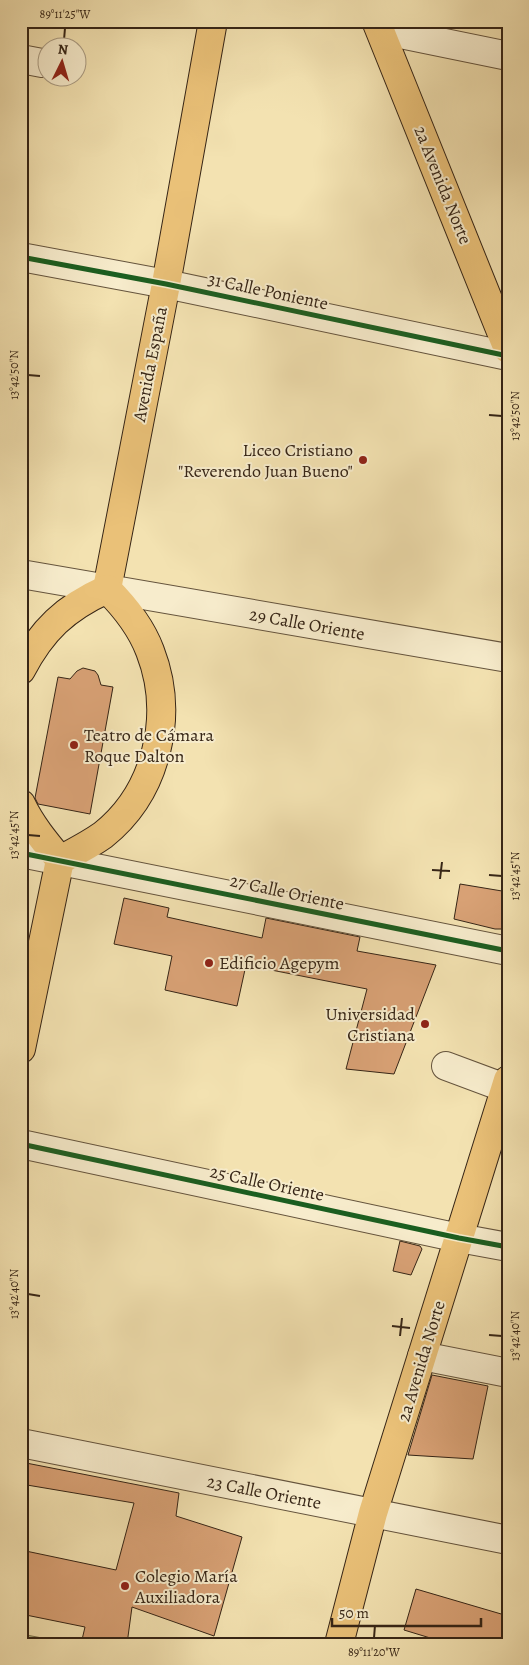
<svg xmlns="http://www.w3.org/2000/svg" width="529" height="1665" font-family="Alegreya,serif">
<rect width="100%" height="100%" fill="#f3e2b1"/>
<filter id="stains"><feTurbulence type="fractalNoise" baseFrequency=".004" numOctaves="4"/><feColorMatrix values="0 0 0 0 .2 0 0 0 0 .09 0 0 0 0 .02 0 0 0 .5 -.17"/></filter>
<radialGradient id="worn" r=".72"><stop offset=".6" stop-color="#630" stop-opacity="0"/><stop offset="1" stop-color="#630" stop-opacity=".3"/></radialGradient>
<polygon fill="#bec289" stroke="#7a7450" points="21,1634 74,1644 21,1644"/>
<g fill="#d8a175" stroke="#362516">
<polygon points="83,668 95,671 98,675 101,685 113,687 90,814 38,804 35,798 58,677 70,679 77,671"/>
<polygon points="460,884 508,892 508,926 501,929 495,929 454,919"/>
<polygon points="124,898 169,908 167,917 262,938 266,918 360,937 357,951 436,965 394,1074 346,1069 367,989 246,965 237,1006 165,990 172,956 114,944"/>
<polygon points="400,1241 420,1246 422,1249 411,1275 393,1271"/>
<polygon points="432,1375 488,1386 473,1459 408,1455"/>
<polygon points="21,1462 179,1493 176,1516 242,1537 214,1636 132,1607 127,1644 81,1644 85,1627 21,1614 21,1550 116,1570 134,1503 21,1484"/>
<polygon points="416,1589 508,1616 508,1644 450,1644 404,1630"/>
</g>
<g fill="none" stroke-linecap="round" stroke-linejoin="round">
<g stroke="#65543d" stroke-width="30">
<g id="minor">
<polyline points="381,30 508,56"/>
<polyline points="21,59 42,63"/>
<polyline points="21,257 166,284 508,356"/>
<polyline points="21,574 508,658"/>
<polyline points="21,853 508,951"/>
<polyline points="446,1066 505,1088"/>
<polyline points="21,1144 459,1238 508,1247"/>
<polyline points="422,1356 508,1373"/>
<polyline points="21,1443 508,1540"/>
</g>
</g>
<g stroke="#362516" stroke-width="30">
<g id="major">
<polyline points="376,21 508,349"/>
<polyline points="107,589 166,284 213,21"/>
<path d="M21 670C42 630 65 608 107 589"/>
<path d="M21 804C31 825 45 842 60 860"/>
<path d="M60 860C75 852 89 845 103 835 157 792 175 715 150 651 141 627 125 607 107 589"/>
<polyline points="21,1049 60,860"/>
<polyline points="339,1644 373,1513 508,1080"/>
</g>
</g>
<use href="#minor" stroke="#f7eccc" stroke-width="28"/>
<use href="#major" stroke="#eac178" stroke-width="28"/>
<g stroke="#f7eccc" stroke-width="8">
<g id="cycleway">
<polyline points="21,257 166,284 508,356"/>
<polyline points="21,853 508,951"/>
<polyline points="21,1144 459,1238 508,1247"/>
</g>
</g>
<use href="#cycleway" stroke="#1b5e20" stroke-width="5"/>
</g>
<path fill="none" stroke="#362516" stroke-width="2" d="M64 40 65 28M28 375 40 376M489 415 502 416M28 835 40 836M432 870 450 871M489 875 502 876M440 879 442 862M28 1294 40 1296M392 1326 410 1328M489 1335 502 1336M400 1336 402 1318M374 1638 375 1625"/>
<g fill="#8f2418" stroke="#f7eccc" stroke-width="2">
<circle cx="363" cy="460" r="5"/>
<circle cx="74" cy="745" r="5"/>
<circle cx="209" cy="963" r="5"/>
<circle cx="425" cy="1024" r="5"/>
<circle cx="125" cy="1586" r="5"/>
</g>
<g text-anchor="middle" stroke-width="4" stroke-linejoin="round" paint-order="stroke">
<g font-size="18" fill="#362516" stroke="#f7eccc">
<text transform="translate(443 185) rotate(68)" y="6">2a Avenida Norte</text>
<text transform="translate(268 291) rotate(12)" y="6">31 Calle Poniente</text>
<text transform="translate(150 364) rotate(-79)" y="6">Avenida España</text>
<text transform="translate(307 624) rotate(10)" y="6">29 Calle Oriente</text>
<text transform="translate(287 892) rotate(12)" y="6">27 Calle Oriente</text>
<text transform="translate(267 1183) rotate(12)" y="6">25 Calle Oriente</text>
<text transform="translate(421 1361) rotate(-73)" y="6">2a Avenida Norte</text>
<text transform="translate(264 1492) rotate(11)" y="6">23 Calle Oriente</text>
</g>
<g font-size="18" fill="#362516" stroke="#f7eccc" text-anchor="start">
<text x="353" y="456" text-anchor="end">Liceo Cristiano<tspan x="353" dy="21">"Reverendo Juan Bueno"</tspan></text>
<text x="84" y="741">Teatro de Cámara<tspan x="84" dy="21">Roque Dalton</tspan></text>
<text x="219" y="969">Edificio Agepym</text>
<text x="415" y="1020" text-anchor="end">Universidad<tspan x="415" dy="21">Cristiana</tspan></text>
<text x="135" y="1582">Colegio María<tspan x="135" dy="21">Auxiliadora</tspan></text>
</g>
</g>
<rect width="529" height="1665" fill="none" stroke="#f3e2b1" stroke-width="55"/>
<g transform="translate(62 62) rotate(5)"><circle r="24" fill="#f7eccc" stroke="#aa9c83"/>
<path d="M0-4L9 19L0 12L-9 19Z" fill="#8f2418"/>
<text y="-8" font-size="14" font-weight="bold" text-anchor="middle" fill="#362516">N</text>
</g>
<path d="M332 1618v8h149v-8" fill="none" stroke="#362516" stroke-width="2.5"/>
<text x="339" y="1618" font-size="15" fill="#362516" stroke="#f7eccc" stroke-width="4" paint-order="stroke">50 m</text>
<rect x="28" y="28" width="474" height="1610" fill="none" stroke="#362516" stroke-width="2"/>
<g font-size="12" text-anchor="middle" fill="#362516">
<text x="65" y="18">89°11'25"W</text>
<text transform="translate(14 375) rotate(-90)" y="4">13°42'50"N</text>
<text transform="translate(515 416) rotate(-90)" y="4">13°42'50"N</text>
<text transform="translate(14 835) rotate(-90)" y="4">13°42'45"N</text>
<text transform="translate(515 876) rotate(-90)" y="4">13°42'45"N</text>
<text transform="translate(14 1294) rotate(-90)" y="4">13°42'40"N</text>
<text transform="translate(515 1336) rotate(-90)" y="4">13°42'40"N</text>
<text x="374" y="1656">89°11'20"W</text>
</g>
<rect width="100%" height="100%" filter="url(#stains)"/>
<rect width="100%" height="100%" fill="url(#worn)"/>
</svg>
